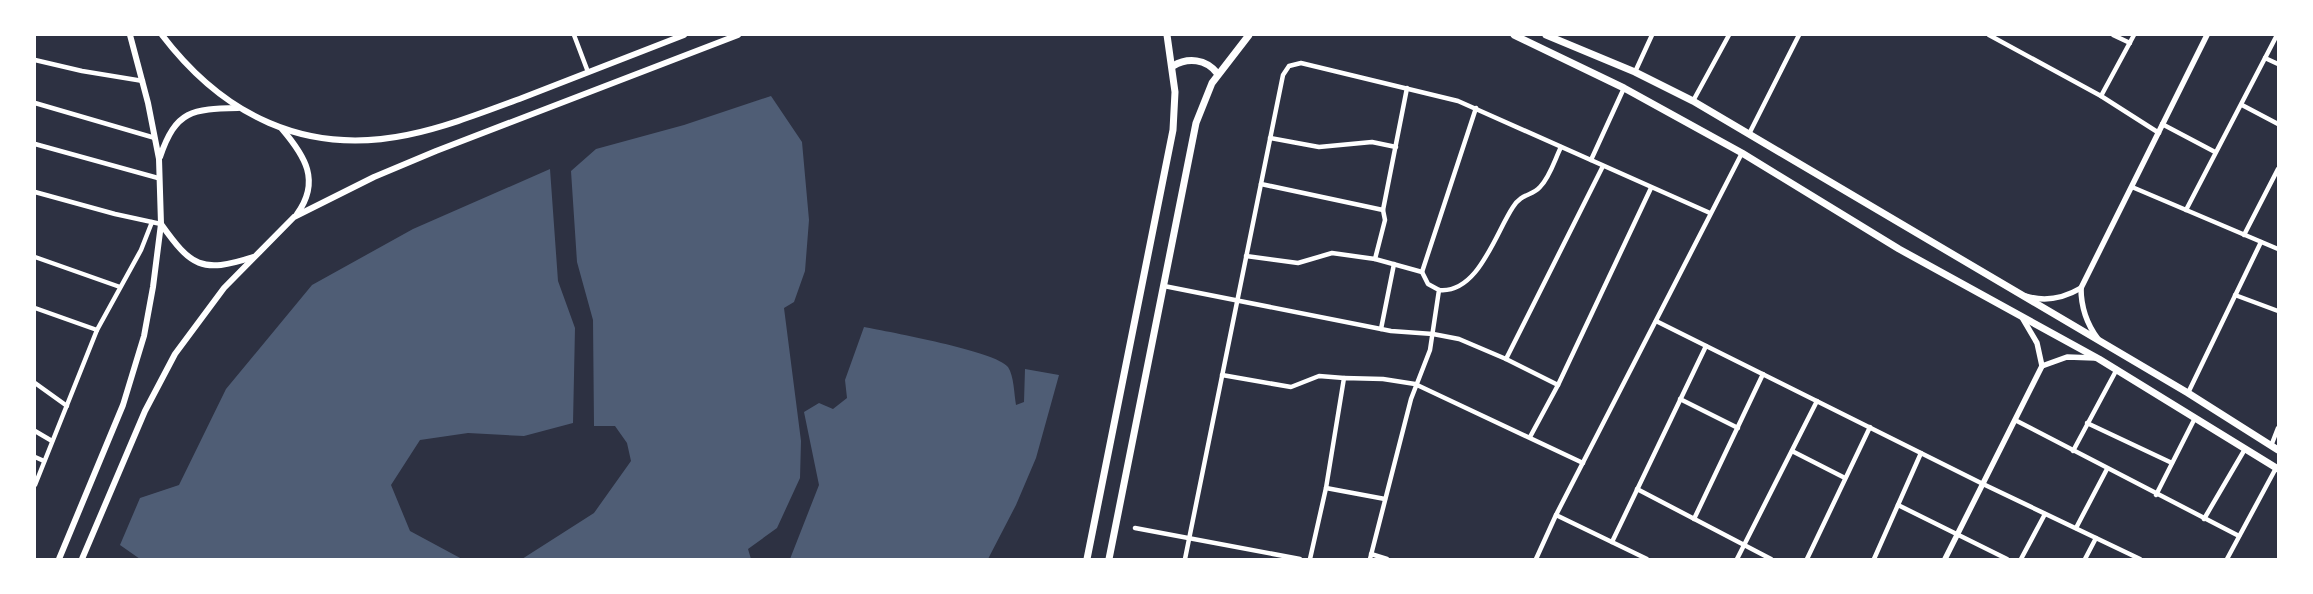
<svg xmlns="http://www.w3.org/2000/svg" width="2313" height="594" font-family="'Source Sans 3',sans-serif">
<rect width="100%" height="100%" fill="#2d3142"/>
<g fill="#4f5d75">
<polygon points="771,96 802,142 809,220 805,271 794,302 784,308 801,441 800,478 777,528 748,549 751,559 522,559 594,513 631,461 627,443 615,426 594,426 593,320 577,262 571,171 596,149 684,125"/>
<polygon points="550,169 558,281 575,328 573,423 524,436 468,433 420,440 391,485 410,531 462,559 140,559 120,545 140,498 179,485 226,389 312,285 413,229"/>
<path d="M864 327C889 332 996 351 1008 367 1014 376 1014 394 1016 405L1024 402 1025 369 1059 375 1036 458 1016 505 988 559H790L819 485 804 412 819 403 833 409 847 398 845 380Z"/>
</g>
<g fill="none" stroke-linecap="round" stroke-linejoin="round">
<g stroke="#fff" stroke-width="4.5">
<polyline points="574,35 588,72"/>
<polyline points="1989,35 2101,96 2159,133"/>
<polyline points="2113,35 2130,43"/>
<polyline points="2265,58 2278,64"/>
<polyline points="35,60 82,71 143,81"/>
<polyline points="1635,72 1652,35"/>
<polyline points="2101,96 2134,35"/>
<polyline points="1693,101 1729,35"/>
<polyline points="35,103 155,138"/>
<polyline points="2242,105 2278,124"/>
<polyline points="2162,124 2215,152"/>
<polyline points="1749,134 1799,35"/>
<polyline points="1270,138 1319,147 1372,142 1396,147"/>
<polyline points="35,144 158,178"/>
<polyline points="1591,160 1624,88"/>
<polyline points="1261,184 1383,210 1385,220 1375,259"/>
<polyline points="2132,187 2278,249"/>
<polyline points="35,192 115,214 161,224"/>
<polyline points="1383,210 1407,88"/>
<polyline points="2186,210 2277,35"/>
<polyline points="2244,235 2278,169"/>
<polyline points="1246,256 1298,263 1332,253 1375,259 1422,272 1428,284 1439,290 1430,350 1411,399 1370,559"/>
<polyline points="35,257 120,287"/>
<polyline points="1422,272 1476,108"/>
<polyline points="1164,286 1391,331 1433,334 1459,339 1506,359 1558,385"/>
<path d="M1439 290C1478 294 1495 234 1513 207 1522 193 1532 196 1540 187 1550 177 1555 159 1561 147"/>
<polyline points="2235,295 2278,311"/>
<polyline points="35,308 97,330"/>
<polyline points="1656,321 1983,484 2140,559"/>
<polyline points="1381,329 1394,264"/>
<polyline points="1506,359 1603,166"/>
<polyline points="1222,375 1291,387 1319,376 1344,378"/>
<polyline points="35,383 67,406"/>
<polyline points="2188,393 2261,242"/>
<polyline points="1680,399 1738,428"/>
<polyline points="2015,420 2239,536"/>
<polyline points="2087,423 2172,463"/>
<polyline points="35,431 52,441"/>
<polyline points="1530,437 1558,385 1651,188"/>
<polyline points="2271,446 2278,428"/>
<polyline points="1792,451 1845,478"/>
<polyline points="2073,451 2117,369"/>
<polyline points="35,457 44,461"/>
<polyline points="35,485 97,330 141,250 152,222"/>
<polyline points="1326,488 1385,499"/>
<polyline points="1637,489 1771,559"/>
<polyline points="2156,495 2195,418"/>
<polyline points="1898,505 2007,559"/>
<polyline points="1556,515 1647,559"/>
<polyline points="1694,519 1763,374"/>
<polyline points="2204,519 2245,449"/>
<polyline points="1135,528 1300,559"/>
<polyline points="2076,528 2107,469"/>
<polyline points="1612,542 1706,346"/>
<polyline points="1371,554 1387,559"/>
<polyline points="1185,559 1283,75 1289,66 1301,63 1458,101 1710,213"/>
<polyline points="1310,559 1326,488 1344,378 1383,379 1415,384 1583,463"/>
<polyline points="1536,559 1556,515 1742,153"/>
<polyline points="1737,559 1817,401"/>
<polyline points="1807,559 1870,427"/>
<polyline points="1874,559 1921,453"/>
<polyline points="2021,559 2045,514"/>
<polyline points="2085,559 2096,538"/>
<polyline points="2227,559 2276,468"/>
</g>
<g stroke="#fff" stroke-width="5.5">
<path d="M2026 296C2045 302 2064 298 2081 288"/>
<path d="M2098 339C2086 323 2081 307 2081 288L2207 35"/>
<polyline points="2042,366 2067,357 2095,358"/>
<polyline points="1945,559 2042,366 2037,343 2023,319"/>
</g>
<g stroke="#fff" stroke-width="6">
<path d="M162 35C223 115 305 156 407 135 446 127 484 112 522 98 576 77 630 56 684 35"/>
<path d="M282 129C305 156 321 181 297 214"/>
<path d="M160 157C176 110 192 109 238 108"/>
<path d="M161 224C191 266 201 274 253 257"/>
<polyline points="59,559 123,405 144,336 153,287 161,224 159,159 148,103 130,35"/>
<polyline points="82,559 145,411 175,354 224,288 294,217 374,177 436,151 738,35"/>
</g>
<g stroke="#fff" stroke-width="7">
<polyline points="1514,35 1624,88 1742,153 1899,249 2099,359 2278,469"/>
<polyline points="1546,35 1635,72 1693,101 2188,393 2278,450"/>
</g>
<g stroke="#fff" stroke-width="7">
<path d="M1173 66C1188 57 1206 59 1217 73"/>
<polyline points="1087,559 1173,130 1175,92 1167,35"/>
<polyline points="1109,559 1196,123 1212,83 1249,35"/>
</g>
</g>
<rect width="2313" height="594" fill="none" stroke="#ffffff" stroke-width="72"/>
</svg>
